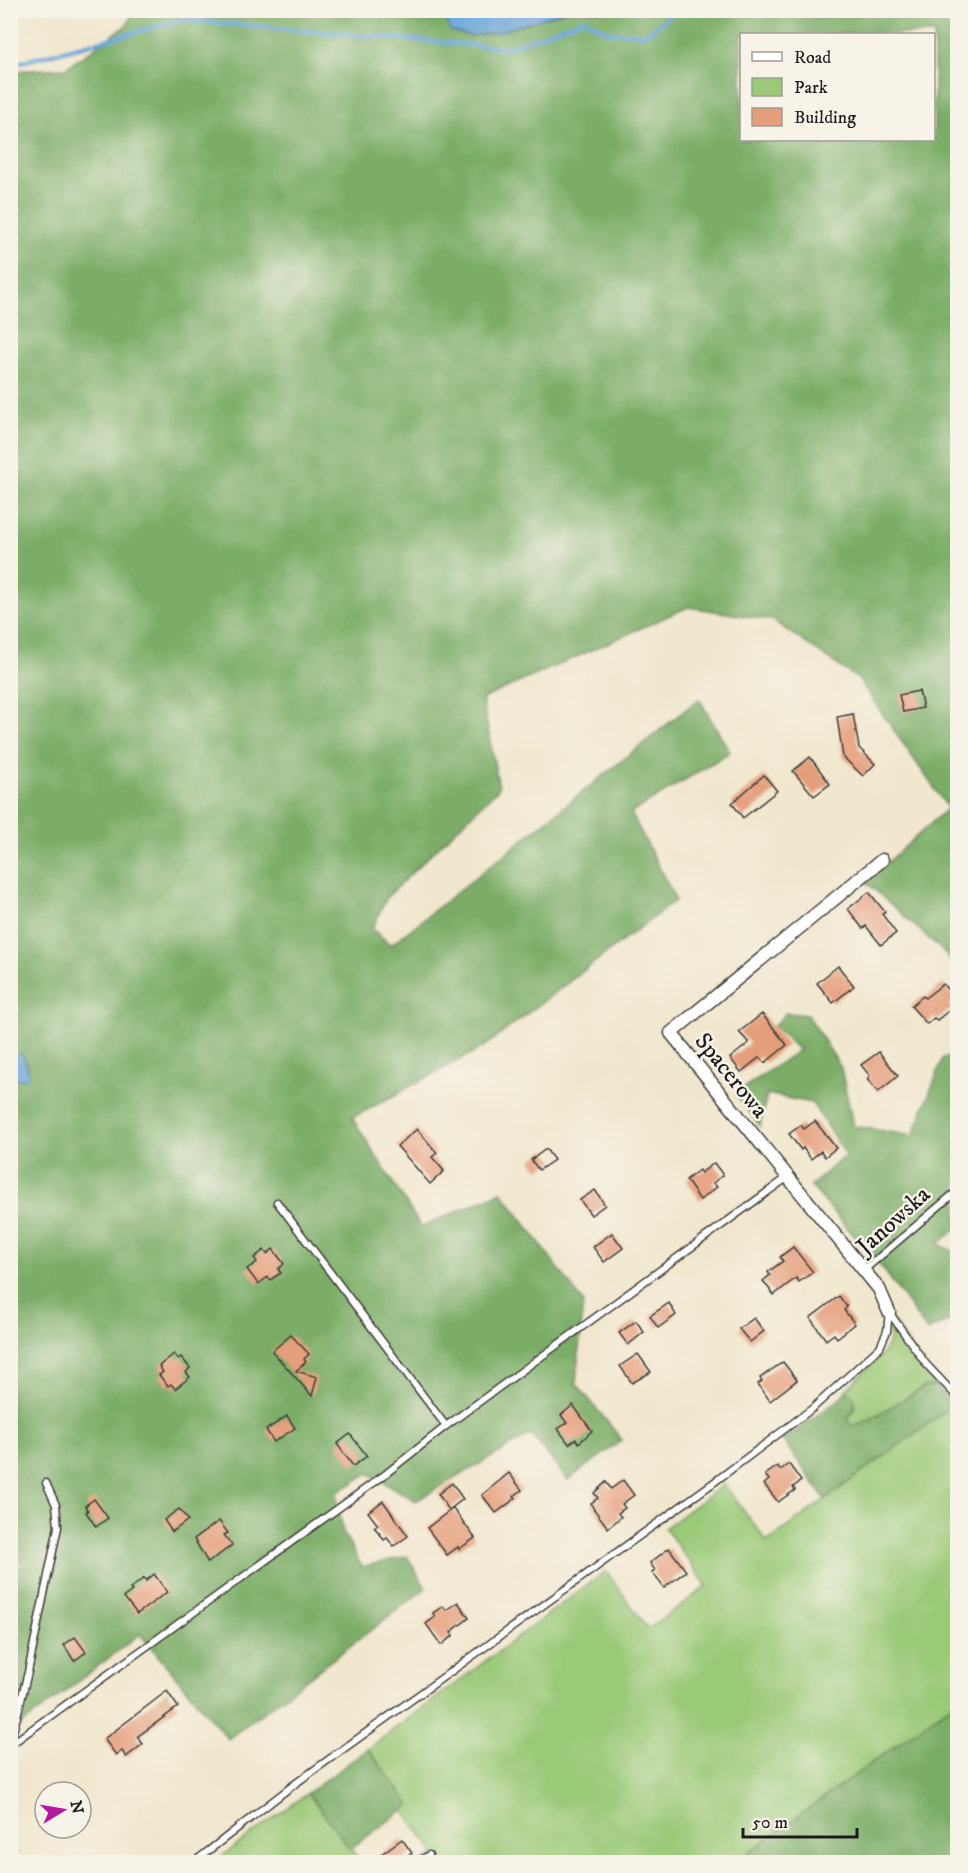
<svg xmlns="http://www.w3.org/2000/svg" width="968" height="1873" font-family="'IM FELL DW Pica',serif">
<rect width="100%" height="100%" fill="#f7f3e8"/>
<filter id="ink" filterUnits="userSpaceOnUse"><feTurbulence type="fractalNoise" baseFrequency=".0167" numOctaves="2"/><feDisplacementMap in="SourceGraphic" scale="12" xChannelSelector="R" yChannelSelector="G"/><feConvolveMatrix kernelMatrix="1 2 1 2 8 2 1 2 1" color-interpolation-filters="sRGB"/></filter>
<filter id="wash" filterUnits="userSpaceOnUse"><feTurbulence type="fractalNoise" baseFrequency=".008" numOctaves="4" result="noise"/><feDisplacementMap in="SourceGraphic" scale="24" xChannelSelector="R" yChannelSelector="G"/><feGaussianBlur stdDeviation="1.35" result="paint"/><feColorMatrix in="noise" values="0 0 0 0 0 0 0 0 0 0 0 0 0 0 0 0 0 1.4 0 .05"/><feComposite in="paint" operator="in"/></filter>
<g filter="url(#wash)">
<rect width="100%" height="100%" fill="#f1e7ce"/>
<g fill="#9ac977" stroke="#5b724a" stroke-width="1.5">
<polygon points="892,1320 937,1385 926,1386 869,1420 853,1426 849,1423 848,1418 856,1407 851,1394 846,1390 884,1352 889,1342 890,1322"/>
<polygon points="955,1404 957,1407 957,1701 736,1862 423,1862 435,1853 403,1810 409,1805 368,1749 606,1571 648,1629 707,1586 665,1528 724,1484 767,1542"/>
<polygon points="308,1793 361,1862 214,1862"/>
</g>
<g fill="#7bad68" stroke="#4c6442" stroke-width="1.5" fill-rule="evenodd">
<path d="M133 11H957V969L943 951 866 882 948 808 859 680 772 620 688 607 482 699 499 788 387 897 372 929 391 945 699 699 730 752 631 813 676 900 485 1046 352 1118 421 1227 502 1192 583 1302 576 1383 622 1440 568 1480 531 1434 416 1501 368 1473 336 1493 343 1532 362 1567 407 1556 426 1588 228 1739 140 1634 11 1733V71L66 68 128 24ZM742 34H934V140H742Z"/>
<polygon points="786,1013 808,1015 841,1068 853,1126 913,1136 943,1058 957,1053 957,1229 938,1244 957,1253 957,1317 927,1331 884,1270 811,1186 846,1155 812,1103 767,1094 760,1126 735,1094 799,1050 774,1026"/>
<path d="M937 1385 952 1406 825 1499 783 1440 841 1398 846 1390C861 1401 855 1406 848 1418L849 1423 853 1426 869 1420 926 1386Z"/>
<polygon points="957,1701 957,1862 736,1862"/>
<polygon points="368,1749 410,1805 350,1849 308,1793"/>
</g>
<g fill="#66a3d7" stroke="#41607a" stroke-width="1.5">
<polygon points="449,10 566,10 566,11 499,32 472,36 450,31 446,17"/>
<path d="M17 1053 24 1056C28 1067 35 1084 15 1078L11 1068V1056Z"/>
</g>
<g fill="none" stroke-linecap="round" stroke-linejoin="round">
<polyline stroke="#66a3d7" stroke-width="4.5" points="10,65 182,20 508,48 584,19 608,32 646,34 678,10"/>
</g>
<g id="blocks">
<g fill="#e59e7b">
<polygon points="919,691 923,708 903,712 899,695"/>
<polygon points="853,714 859,748 875,764 863,776 843,757 837,717"/>
<polygon points="810,757 830,784 814,796 793,771"/>
<polygon points="764,775 777,791 743,818 732,803"/>
<polygon points="869,892 885,912 882,914 896,933 881,945 866,926 863,929 848,909"/>
<polygon points="838,966 854,986 833,1003 817,983"/>
<polygon points="943,984 956,1000 949,1005 952,1008 937,1020 934,1018 927,1024 911,1006 923,996 925,998"/>
<polygon points="762,1014 787,1045 765,1063 760,1057 741,1072 730,1058 749,1043 739,1032"/>
<polygon points="879,1052 898,1076 878,1092 867,1079 870,1076 861,1065"/>
<polygon points="815,1121 836,1148 825,1157 821,1151 811,1159 803,1148 801,1150 789,1134 801,1125 804,1129"/>
<polygon points="417,1129 437,1153 432,1157 444,1171 430,1184 397,1146"/>
<polygon points="546,1149 554,1160 539,1170 531,1160"/>
<polygon points="714,1163 723,1175 713,1183 717,1187 700,1200 686,1180 699,1170 701,1173"/>
<polygon points="595,1190 605,1205 591,1215 580,1200"/>
<polygon points="612,1233 623,1248 604,1262 593,1247"/>
<polygon points="793,1247 813,1272 799,1282 796,1278 774,1295 763,1281 770,1275 768,1272 783,1261 780,1257"/>
<polygon points="273,1249 284,1264 278,1269 281,1273 270,1280 268,1277 258,1284 247,1269 257,1262 254,1258 264,1250 267,1254"/>
<polygon points="839,1296 847,1307 844,1310 855,1324 837,1338 834,1334 826,1340 810,1318"/>
<polygon points="669,1303 676,1315 658,1328 650,1316"/>
<polygon points="754,1318 764,1331 750,1342 739,1329"/>
<polygon points="636,1321 644,1332 628,1345 619,1333"/>
<polygon points="291,1335 309,1354 304,1359 306,1362 296,1371 317,1377 312,1396 272,1351"/>
<polygon points="174,1354 178,1359 181,1357 190,1368 186,1372 190,1377 175,1389 171,1384 168,1386 159,1375 163,1372 159,1366"/>
<polygon points="638,1354 651,1372 632,1383 620,1366"/>
<polygon points="783,1362 797,1380 770,1401 758,1384 762,1381 760,1378"/>
<polygon points="573,1405 592,1431 579,1443 576,1439 569,1444 558,1429 567,1423 561,1415"/>
<polygon points="287,1416 295,1428 274,1442 266,1430"/>
<polygon points="350,1434 367,1456 353,1466 337,1444"/>
<polygon points="789,1464 801,1481 793,1487 795,1490 778,1502 764,1484 769,1480 765,1475 778,1466 780,1470"/>
<polygon points="509,1473 522,1490 514,1496 516,1498 496,1513 482,1495"/>
<polygon points="623,1480 634,1495 622,1504 625,1508 618,1513 621,1517 608,1528 593,1508 591,1503 598,1498 594,1493 606,1482 611,1489"/>
<polygon points="452,1483 463,1499 449,1510 438,1494"/>
<polygon points="94,1499 108,1518 96,1527 86,1512 88,1511 85,1506"/>
<polygon points="383,1501 408,1536 394,1546 387,1538 384,1540 380,1534 374,1527 378,1525 368,1512"/>
<polygon points="453,1508 475,1538 459,1549 458,1547 447,1555 427,1528"/>
<polygon points="179,1509 188,1520 172,1532 164,1520"/>
<polygon points="219,1521 228,1533 224,1535 232,1545 208,1563 194,1539"/>
<polygon points="669,1548 686,1571 664,1588 652,1572 655,1570 650,1563"/>
<polygon points="154,1574 167,1592 137,1614 124,1597 132,1591 130,1589 144,1578 146,1581"/>
<polygon points="458,1602 469,1618 451,1632 453,1636 441,1645 426,1624 435,1617 433,1613 443,1606 446,1610"/>
<polygon points="75,1637 86,1652 74,1661 64,1645"/>
<polygon points="167,1691 178,1707 137,1737 143,1744 126,1757 122,1751 116,1755 104,1739"/>
<polygon points="402,1839 412,1853 400,1863 369,1863"/>
</g>
</g>
</g>
<g filter="url(#ink)">
<use href="#blocks" fill-opacity="0" stroke="#3c3a37" stroke-width="1.5"/>
<g fill="none" stroke-linecap="round" stroke-linejoin="round">
<g stroke="#3c3a37" stroke-width="9">
<g id="lane">
<polyline points="277,1202 446,1426"/>
<polyline points="864,1270 958,1190"/>
<polyline points="889,1312 926,1364 958,1398"/>
<polyline points="10,1744 28,1672 58,1527 56,1505 46,1483"/>
<polyline points="10,1745 383,1476 446,1426 788,1177"/>
<polyline points="194,1862 292,1786 713,1483 813,1408 880,1347 887,1331 889,1312"/>
<polyline points="418,1862 429,1855"/>
</g>
</g>
<g stroke="#3c3a37" stroke-width="15">
<polyline id="street" points="882,860 671,1033 879,1289 889,1312"/>
</g>
<use href="#lane" stroke="#fff" stroke-width="6"/>
<use href="#street" stroke="#fff" stroke-width="12"/>
</g>
</g>
<g text-anchor="middle" stroke-width="5" stroke-linejoin="round" paint-order="stroke">
<g font-size="24" fill="#1c1c1c" stroke="#f7f3e8">
<text transform="translate(732 1075) rotate(51)" y="8">Spacerowa</text>
<text transform="translate(893 1220) rotate(-42)" y="8">Janowska</text>
</g>
</g>
<rect width="968" height="1873" fill="none" stroke="#f7f3e8" stroke-width="36"/>
<rect x="740" y="33" width="195" height="108" fill="#f7f3e8" stroke="#9f9d96" stroke-width="1.5"/>
<rect x="752" y="52" width="30" height="9" fill="#ffffff" stroke="#9f9d96" stroke-width="1.5"/>
<text x="794" y="63" font-size="18" fill="#1c1c1c">Road</text>
<rect x="752" y="78" width="30" height="18" fill="#9ac977" stroke="#9f9d96" stroke-width="1.5"/>
<text x="794" y="93" font-size="18" fill="#1c1c1c">Park</text>
<rect x="752" y="108" width="30" height="18" fill="#e59e7b" stroke="#9f9d96" stroke-width="1.5"/>
<text x="794" y="123" font-size="18" fill="#1c1c1c">Building</text>
<g transform="translate(63 1810) rotate(79)"><circle r="28" fill="#f7f3e8" stroke="#9f9d96" stroke-width="1.5"/>
<path d="M0-4.5L10 22L0 15L-10 22Z" fill="#b5179e"/>
<text y="-9" font-size="16" font-weight="bold" text-anchor="middle" fill="#1c1c1c">N</text>
</g>
<path d="M743 1828v9h114v-9" fill="none" stroke="#1c1c1c" stroke-width="3"/>
<text x="752" y="1828" font-size="18" fill="#1c1c1c" stroke="#f7f3e8" stroke-width="4.5" paint-order="stroke">50 m</text>
</svg>
